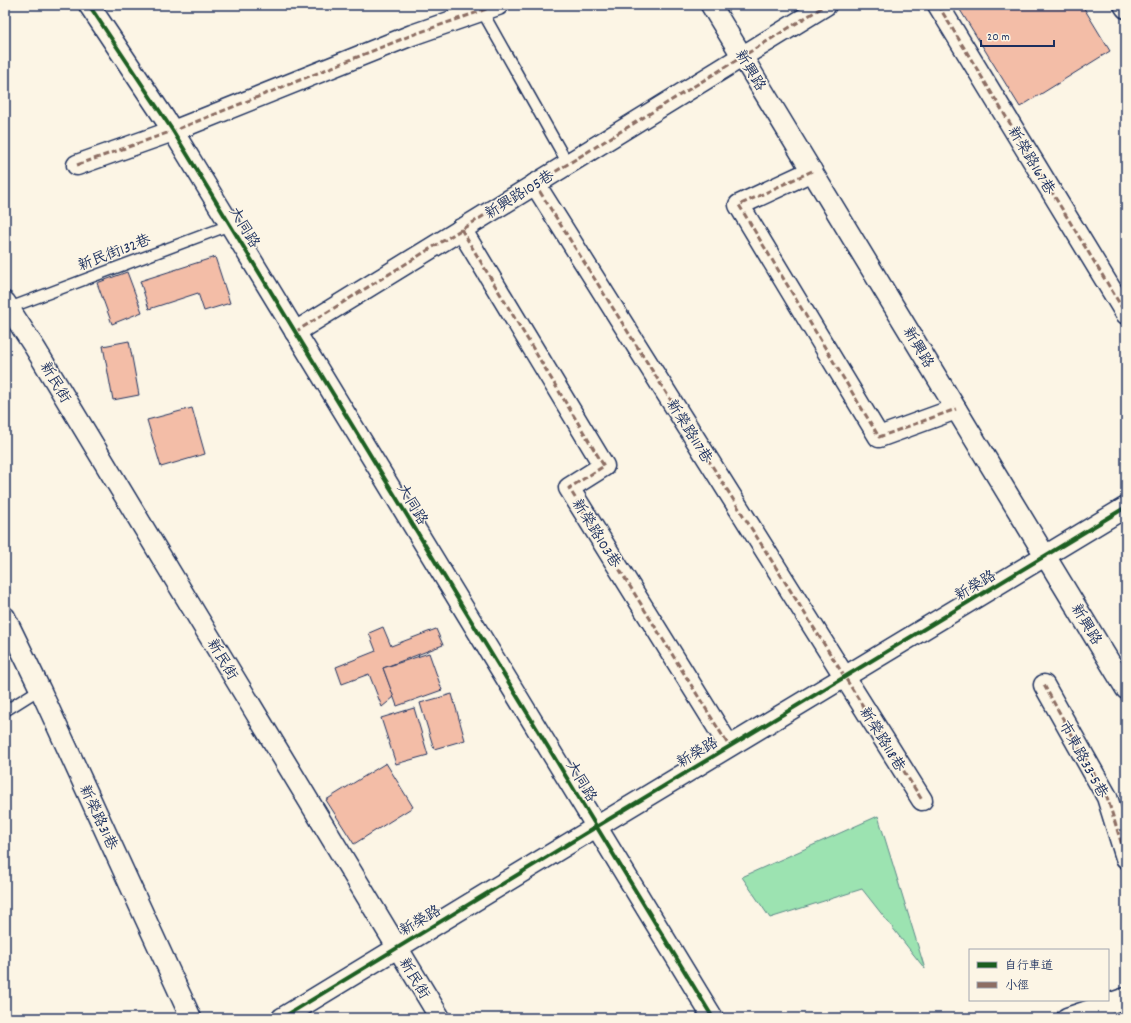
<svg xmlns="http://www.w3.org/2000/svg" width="1131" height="1023" font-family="Dekko,'LXGW WenKai TC',sans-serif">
<rect width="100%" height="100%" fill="#fcf5e5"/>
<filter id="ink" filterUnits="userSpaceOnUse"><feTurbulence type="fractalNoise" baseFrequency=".025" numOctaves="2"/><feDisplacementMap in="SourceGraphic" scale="8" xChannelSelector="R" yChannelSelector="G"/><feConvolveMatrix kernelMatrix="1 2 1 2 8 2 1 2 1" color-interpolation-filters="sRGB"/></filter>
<g filter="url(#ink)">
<polygon fill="#9ce3b1" stroke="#5c8988" points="878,816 925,969 862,889 770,918 742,877"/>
<g fill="#f3bda7" stroke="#1b2f5e">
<polygon points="957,5 1082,5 1110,51 1020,107"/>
<polygon points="215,257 230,303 204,311 198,293 149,309 140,281"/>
<polygon points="127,272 142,312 112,324 97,283"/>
<polygon points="129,341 139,395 113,400 103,346"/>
<polygon points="192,408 205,454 161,467 147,420"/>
<polygon points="383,627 391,646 436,629 443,645 383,668 394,697 382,707 369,674 342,684 336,667 376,651 369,633"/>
<polygon points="429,653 442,690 397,706 383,668"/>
<polygon points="452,694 465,740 434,749 420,703"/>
<polygon points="414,708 428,755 396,764 381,718"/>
<polygon points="386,763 413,807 354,844 326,800"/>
<polygon points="1126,1010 1126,1018 1103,1018"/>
</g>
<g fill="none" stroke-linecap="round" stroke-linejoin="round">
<g stroke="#1b2f5e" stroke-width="13">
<g id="service">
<polyline points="482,11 568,164"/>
<polyline points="9,308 230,225"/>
<polyline points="5,711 40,689"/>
</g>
</g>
<g stroke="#1b2f5e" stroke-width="23">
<g id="minor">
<polyline points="89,5 173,131 713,1018"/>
<polyline points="711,5 1126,689"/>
<polyline points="938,5 1126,314"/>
<polyline points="1124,5 1126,8"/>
<polyline points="77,165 173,131 412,35 498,5"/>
<polyline points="812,171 739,205 879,437 956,409"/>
<polyline points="535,184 922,800"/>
<polyline points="461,229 604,466 569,488 729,746"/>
<polyline points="5,302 35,348 440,1018"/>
<polyline points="295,332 826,5"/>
<polyline points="5,617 40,689 191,1018"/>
<polyline points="1044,685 1107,797 1126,858"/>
<polyline points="282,1018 596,827 1126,507"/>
<polyline points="1067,1018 1126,998"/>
</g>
</g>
<use href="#service" stroke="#fcf5e5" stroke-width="10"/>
<use href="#minor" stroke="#fcf5e5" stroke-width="20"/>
<g stroke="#8d6e63" stroke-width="3" stroke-dasharray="6 3" stroke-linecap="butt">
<polyline points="938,5 1126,314"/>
<polyline points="1124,5 1126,8"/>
<polyline points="77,165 173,131 412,35 498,5"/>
<polyline points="812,171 739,205 879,437 956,409"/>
<polyline points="535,184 922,800"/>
<polyline points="461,229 604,466 569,488 729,746"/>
<polyline points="295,332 826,5"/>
<polyline points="1044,685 1107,797 1126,858"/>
</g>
<g stroke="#fcf5e5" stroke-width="6">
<g id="cycleway">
<polyline points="89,5 173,131 713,1018"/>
<polyline points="282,1018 596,827 1126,507"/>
</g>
</g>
<use href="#cycleway" stroke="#1b5e20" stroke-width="4"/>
</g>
</g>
<g text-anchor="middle" stroke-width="3" stroke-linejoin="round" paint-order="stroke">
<g font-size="15" fill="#1b2f5e" stroke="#fcf5e5">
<text transform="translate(751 70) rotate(59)" y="5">新興路</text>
<text transform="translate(1032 160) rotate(59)" y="5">新榮路167巷</text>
<text transform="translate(519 194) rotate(-32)" y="5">新興路105巷</text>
<text transform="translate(245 227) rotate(59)" y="5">大同路</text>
<text transform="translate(114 252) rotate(-21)" y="5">新民街132巷</text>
<text transform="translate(919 347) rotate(59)" y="5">新興路</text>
<text transform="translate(56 382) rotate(59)" y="5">新民街</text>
<text transform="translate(690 431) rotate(58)" y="5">新榮路117巷</text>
<text transform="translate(413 504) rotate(59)" y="5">大同路</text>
<text transform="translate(597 533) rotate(58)" y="5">新榮路103巷</text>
<text transform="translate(975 585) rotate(-31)" y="5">新榮路</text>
<text transform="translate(1087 624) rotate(59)" y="5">新興路</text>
<text transform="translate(223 659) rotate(59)" y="5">新民街</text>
<text transform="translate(883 739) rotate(58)" y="5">新榮路118巷</text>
<text transform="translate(697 752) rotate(-31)" y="5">新榮路</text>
<text transform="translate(1084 759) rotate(61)" y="5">市東路33-5巷</text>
<text transform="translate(582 781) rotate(59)" y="5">大同路</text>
<text transform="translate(99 817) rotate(65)" y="5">新榮路31巷</text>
<text transform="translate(420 920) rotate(-31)" y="5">新榮路</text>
<text transform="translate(415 978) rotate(59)" y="5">新民街</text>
</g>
</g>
<rect width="1131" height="1023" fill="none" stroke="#fcf5e5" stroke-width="20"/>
<rect x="10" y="10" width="1111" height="1003" fill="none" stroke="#1b2f5e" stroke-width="1.5" filter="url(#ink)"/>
<rect x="969" y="949" width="140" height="52" fill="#fcf5e5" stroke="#a2a6af"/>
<rect x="977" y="962" width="20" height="6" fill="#1b5e20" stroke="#a2a6af"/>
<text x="1005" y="969" font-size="12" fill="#1b2f5e">自行車道</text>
<rect x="977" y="982" width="20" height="6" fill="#8d6e63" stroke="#a2a6af"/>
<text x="1005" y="989" font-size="12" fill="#1b2f5e">小徑</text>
<path d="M981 40v6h73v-6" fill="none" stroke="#1b2f5e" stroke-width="2"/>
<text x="987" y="40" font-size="12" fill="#1b2f5e" stroke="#fcf5e5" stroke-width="3" paint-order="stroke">20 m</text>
</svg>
